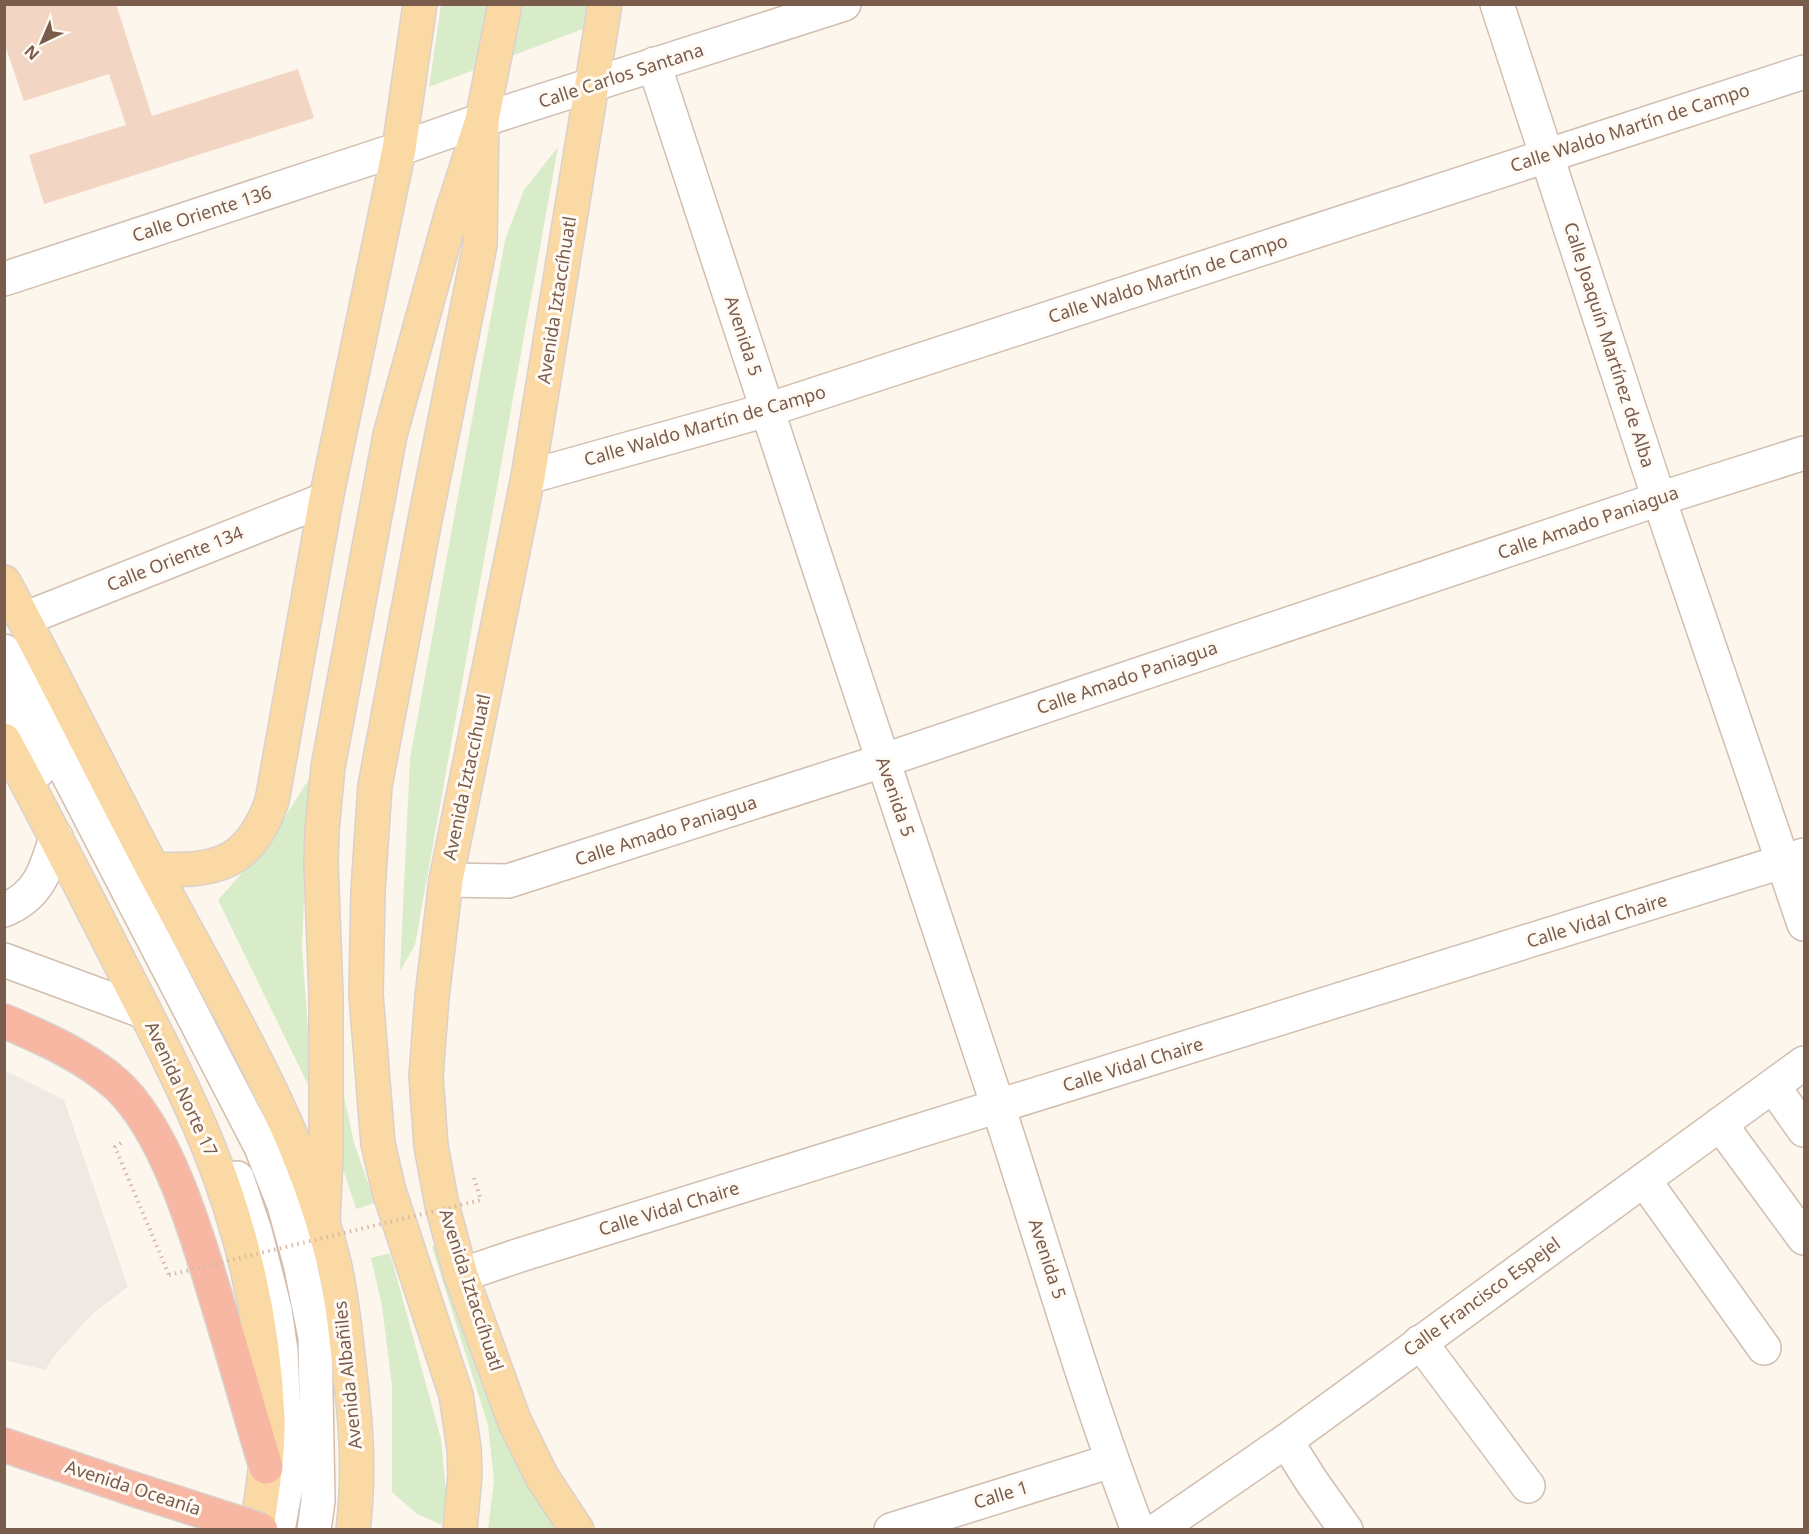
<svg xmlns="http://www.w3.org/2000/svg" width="1809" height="1534" font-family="'Noto Sans',sans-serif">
<rect width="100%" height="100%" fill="#fdf6ec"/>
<polygon fill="#efe9e4" points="4,1070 64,1100 128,1287 93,1313 55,1355 45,1370 5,1360"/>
<g fill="#d8ecc9">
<polygon points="441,5 589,5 583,29 429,87"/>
<polygon points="558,147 415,945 400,971 410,758 505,240 524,190"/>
<polygon points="309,779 302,948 313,1095 218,900 267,845"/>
<polygon points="344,1096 354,1143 375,1203 356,1209 342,1166"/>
<polygon points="442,1243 560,1529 488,1529 494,1480 488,1425 432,1247"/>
<polygon points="390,1253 441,1439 446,1492 442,1525 417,1514 392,1492 392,1386 382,1306 371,1258"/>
</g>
<polygon fill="#f3d5c3" points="4,4 116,4 152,116 298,69 314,118 44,204 29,155 126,125 109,74 24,101 4,42"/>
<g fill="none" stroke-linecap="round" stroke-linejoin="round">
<g stroke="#d1beb0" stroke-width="36">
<g id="minor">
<polyline points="1497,4 1659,499 1804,924"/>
<path d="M654 64C765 406 878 747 992 1088 1041 1235 1082 1385 1138 1530"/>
<polyline points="4,279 399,149 482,120 844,4"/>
<polyline points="528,477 767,410 1804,72"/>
<polyline points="24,619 326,499"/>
<polyline points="4,651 261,1147 284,1205 300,1263 315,1337 318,1501 314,1530"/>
<polyline points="4,706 38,771"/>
<polyline points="446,880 508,881 882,761 1659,499 1804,453"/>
<path d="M4 910C39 896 46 870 56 837"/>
<polyline points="4,960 145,1012"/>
<polyline points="1773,1086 1804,1130"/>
<polyline points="1720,1124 1804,1238"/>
<polyline points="237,1178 255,1231 275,1310 281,1351 287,1481 278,1530"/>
<polyline points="1644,1180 1764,1348"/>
<polyline points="461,1275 517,1256 1804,855"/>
<polyline points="1420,1342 1528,1486"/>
<polyline points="1286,1441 1312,1482 1346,1530"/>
<polyline points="891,1530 1111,1461"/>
<polyline points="1157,1530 1286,1441 1804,1063"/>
</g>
</g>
<g stroke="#dad1cd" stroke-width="36">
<g id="major">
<path d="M4 582C56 678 103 775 154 871 221 998 300 1122 334 1263 342 1296 345 1331 349 1365 356 1422 360 1473 353 1530"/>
<path d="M4 740C44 814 83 890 121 965 152 1025 184 1086 209 1148 243 1233 264 1326 268 1417 269 1455 262 1492 257 1530"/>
<path d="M153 869C216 872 249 865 272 801L326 499 399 149 420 4"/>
<polyline points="323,1223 326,1157 326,997 321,863 322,830 328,767 390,435 452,212 482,120 505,4"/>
<polyline points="460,1530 465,1474 464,1448 456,1395 389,1191 378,1144 366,995 368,890 375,786 424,525 480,245 482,120"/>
<polyline points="577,1530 542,1477 514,1420 461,1275 442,1205 431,1146 426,1076 432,997 446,880 528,477 605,4"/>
</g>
</g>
<g stroke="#dad1cd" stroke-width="36">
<g id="highway">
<path d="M4 1021C43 1038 83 1055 115 1083 170 1132 201 1249 222 1318 237 1367 251 1417 266 1467"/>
<polyline points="4,1445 130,1488"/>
</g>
</g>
<g stroke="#d9b8a5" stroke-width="4" stroke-dasharray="1.5 4.5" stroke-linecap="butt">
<polyline points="121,1143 115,1147 169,1275"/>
<polyline points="474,1178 481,1200"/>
</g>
<use href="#minor" stroke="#fff" stroke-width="33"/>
<use href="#major" stroke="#fbd9a5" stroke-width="33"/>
<use href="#highway" stroke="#f7b7a3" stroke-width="33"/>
<g stroke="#dad1cd" stroke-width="36" stroke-linecap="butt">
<polyline id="highway-bridge" points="130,1488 261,1530"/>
</g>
<polyline stroke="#d9b8a5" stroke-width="4" stroke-dasharray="1.5 4.5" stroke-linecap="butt" points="169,1275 481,1200"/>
<use href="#highway-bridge" stroke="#f7b7a3" stroke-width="33"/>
</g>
<g text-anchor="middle" stroke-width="6" stroke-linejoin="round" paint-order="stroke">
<g font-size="18" fill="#7a5c4d" stroke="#fffaf3">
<text transform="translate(621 76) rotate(-18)" y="6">Calle Carlos Santana</text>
<text transform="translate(1630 128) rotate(-18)" y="6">Calle Waldo Martín de Campo</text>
<text transform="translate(202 214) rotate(-18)" y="6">Calle Oriente 136</text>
<text transform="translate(1168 279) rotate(-18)" y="6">Calle Waldo Martín de Campo</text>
<text transform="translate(557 300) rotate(-81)" y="6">Avenida Iztaccíhuatl</text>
<text transform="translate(743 336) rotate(72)" y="6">Avenida 5</text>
<text transform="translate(1609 345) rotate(72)" y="6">Calle Joaquín Martínez de Alba</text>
<text transform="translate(705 426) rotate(-16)" y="6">Calle Waldo Martín de Campo</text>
<text transform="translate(1588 523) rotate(-19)" y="6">Calle Amado Paniagua</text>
<text transform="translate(175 559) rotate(-22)" y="6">Calle Oriente 134</text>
<text transform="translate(1127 678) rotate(-19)" y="6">Calle Amado Paniagua</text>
<text transform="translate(467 777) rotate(-78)" y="6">Avenida Iztaccíhuatl</text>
<text transform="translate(895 797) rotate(71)" y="6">Avenida 5</text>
<text transform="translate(666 831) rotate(-18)" y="6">Calle Amado Paniagua</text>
<text transform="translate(1597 921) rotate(-17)" y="6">Calle Vidal Chaire</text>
<text transform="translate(1133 1065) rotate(-17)" y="6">Calle Vidal Chaire</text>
<text transform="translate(181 1089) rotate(65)" y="6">Avenida Norte 17</text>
<text transform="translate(669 1209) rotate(-17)" y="6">Calle Vidal Chaire</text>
<text transform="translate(1047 1259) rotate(72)" y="6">Avenida 5</text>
<text transform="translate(471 1290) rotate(72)" y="6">Avenida Iztaccíhuatl</text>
<text transform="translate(1482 1297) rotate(-36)" y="6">Calle Francisco Espejel</text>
<text transform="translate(348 1375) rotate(-96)" y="6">Avenida Albañiles</text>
<text transform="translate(133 1488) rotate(18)" y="6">Avenida Oceanía</text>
<text transform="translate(1001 1495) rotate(-17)" y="6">Calle 1</text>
</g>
</g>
<rect width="1809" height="1534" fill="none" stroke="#7a5c4d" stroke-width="12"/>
<g transform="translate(42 42) rotate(224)" stroke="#fffaf3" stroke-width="4.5" paint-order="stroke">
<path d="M0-4.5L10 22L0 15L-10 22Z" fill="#7a5c4d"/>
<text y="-9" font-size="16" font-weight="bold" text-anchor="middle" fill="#7a5c4d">N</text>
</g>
</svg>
